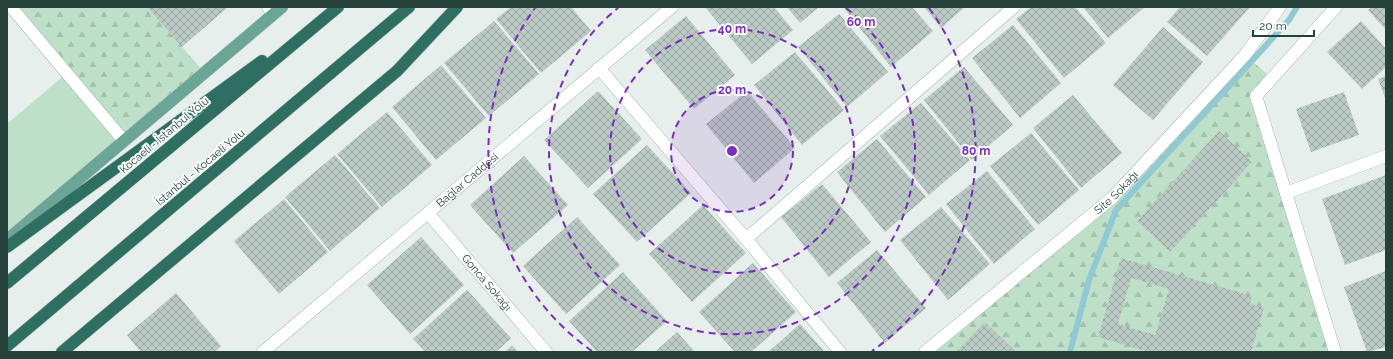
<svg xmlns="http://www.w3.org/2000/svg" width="1393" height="359" font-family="Raleway,sans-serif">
<defs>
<pattern id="forest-firs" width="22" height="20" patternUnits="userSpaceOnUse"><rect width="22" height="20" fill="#bfe0c8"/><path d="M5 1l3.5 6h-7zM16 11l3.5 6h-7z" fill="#a4c1ad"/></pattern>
<pattern id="building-cross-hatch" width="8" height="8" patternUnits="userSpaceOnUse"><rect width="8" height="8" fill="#bbcac4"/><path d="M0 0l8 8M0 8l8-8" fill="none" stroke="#98a6a0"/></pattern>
</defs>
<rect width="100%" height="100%" fill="#e6efeb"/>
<polygon fill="#bfe0c8" points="67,73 124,141 7,240 7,124"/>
<g fill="url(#forest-firs)">
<polygon points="11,7 147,7 204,72 124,141"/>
<polygon points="1245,55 1272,78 1256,96 1335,352 925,352 1112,198"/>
</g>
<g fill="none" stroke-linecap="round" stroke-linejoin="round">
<polyline stroke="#8ec9d4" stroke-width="6" points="1070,352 1089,280 1116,210 1289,20 1297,7"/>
</g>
<g fill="url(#building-cross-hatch)" fill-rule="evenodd">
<polygon points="147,7 228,7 182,47"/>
<polygon points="511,7 571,7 591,31 541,73 496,19"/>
<polygon points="705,7 774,7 793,30 752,64"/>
<polygon points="787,7 819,7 800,23"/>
<polygon points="843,7 912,7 933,31 891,67"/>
<polygon points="924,7 965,7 941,28"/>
<polygon points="1031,7 1075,7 1106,43 1064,78 1016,19"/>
<polygon points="1083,7 1145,7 1108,38"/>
<polygon points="1180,7 1250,7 1207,56 1167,22"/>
<polygon points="1371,7 1386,7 1386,30 1368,10"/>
<polygon points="839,14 888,72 847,107 798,47"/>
<polygon points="686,16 735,75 694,109 645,50"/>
<polygon points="494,21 539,74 489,116 444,63"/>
<polygon points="1361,21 1386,49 1386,67 1362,89 1327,52"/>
<polygon points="1013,25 1061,83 1020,118 972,58"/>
<polygon points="1163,27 1203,62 1153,120 1113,85"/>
<polygon points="795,52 844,110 802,145 754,85"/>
<polygon points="441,65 486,118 436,160 392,107"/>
<polygon points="964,67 1013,125 972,160 924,100"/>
<polygon points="1386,76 1386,100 1378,79"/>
<polygon points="598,91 642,139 588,188 544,140"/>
<polygon points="747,91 795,148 754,183 706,124"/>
<polygon points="1344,92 1359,135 1311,152 1296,109"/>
<polygon points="1073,95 1122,153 1081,188 1033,128"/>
<polygon points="921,103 970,160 929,195 880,136"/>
<polygon points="387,112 432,165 382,207 337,154"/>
<polygon points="1219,131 1252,162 1170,252 1137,221"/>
<polygon points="1031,133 1079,190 1038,225 990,166"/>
<polygon points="877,139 926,197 885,232 837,172"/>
<polygon points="647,145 691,193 637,242 593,194"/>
<polygon points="335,155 380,208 330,251 285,197"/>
<polygon points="524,156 568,205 513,253 470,205"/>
<polygon points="987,171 1035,229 994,264 946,204"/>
<polygon points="1386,175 1386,250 1345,265 1322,199"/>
<polygon points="822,184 871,242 829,277 781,217"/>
<polygon points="284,199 328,252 279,294 234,241"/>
<polygon points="703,205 746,253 692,302 649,254"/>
<polygon points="941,207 990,264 948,300 900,240"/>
<polygon points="577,217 620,265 566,314 523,266"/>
<polygon points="421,237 464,285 410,334 367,285"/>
<polygon points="877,250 926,308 885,343 837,283"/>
<path d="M1121 258 1252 296 1250 303 1264 308 1251 352H1149L1098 337ZM1131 278 1169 289 1155 335 1118 324Z"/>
<polygon points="753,263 796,312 751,352 735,352 699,312"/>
<polygon points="1386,271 1386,347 1367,352 1344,287"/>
<polygon points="623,272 667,321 632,352 597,352 569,321"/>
<polygon points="467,290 511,338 496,352 425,352 413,339"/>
<polygon points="176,293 221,346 215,352 141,352 127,335"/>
<polygon points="985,322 1016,352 956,352"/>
<polygon points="800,324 825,352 768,352"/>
<polygon points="677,332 695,352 655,352"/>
<polygon points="512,345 518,352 505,352"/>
</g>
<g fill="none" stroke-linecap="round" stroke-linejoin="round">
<g stroke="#a8b8b2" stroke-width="13">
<g id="minor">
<polyline points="11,7 124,141"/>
<polyline points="268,7 273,14"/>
<polyline points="599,68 746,239 840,352"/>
<polyline points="1286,193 1386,156"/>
<path id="s1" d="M428 213 546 352"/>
<polyline points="746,239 1014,7"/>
<path id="s2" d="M263 352 672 7"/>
<path id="s3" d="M925 352 1112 198 1245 55 1280 7"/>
<polyline points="1335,352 1256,96 1336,7"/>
</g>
</g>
<g stroke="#c2cac8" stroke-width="13">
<polyline id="major" points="7,240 282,7"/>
</g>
<g stroke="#c2cac8" stroke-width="13">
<g id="highway">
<polyline points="7,247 262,61"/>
<polyline points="7,283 338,7"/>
<polyline points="7,346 409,7"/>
<polyline points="62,352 397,71 457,7"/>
</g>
</g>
<use href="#minor" stroke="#fff" stroke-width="12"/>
<use href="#major" stroke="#6aa596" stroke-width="12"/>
<use href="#highway" stroke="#2f6f62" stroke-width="12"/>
</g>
<circle cx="732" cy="151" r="61" fill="#7b2cbf" fill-opacity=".12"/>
<g fill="none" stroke="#7b2cbf" stroke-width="2" stroke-dasharray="7 5">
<circle cx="732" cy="151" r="61"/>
<circle cx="732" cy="151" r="122"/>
<path d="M846 8A183 183 0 1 1 618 8"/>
<path d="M592 351A244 244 0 0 1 535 8M929 8A244 244 0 0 1 872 351"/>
</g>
<g text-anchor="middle" stroke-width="4" stroke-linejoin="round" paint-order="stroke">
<g font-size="11" fill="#24423a" stroke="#f7fbf9">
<text transform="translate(164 135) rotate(-40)" y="4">Kocaeli - İstanbul Yolu</text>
<text transform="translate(200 167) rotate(-40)" y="4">İstanbul - Kocaeli Yolu</text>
<text dy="4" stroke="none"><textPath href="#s2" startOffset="267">Bağlar Caddesi</textPath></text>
<text dy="4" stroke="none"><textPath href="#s3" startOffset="249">Site Sokağı</textPath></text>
<text dy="4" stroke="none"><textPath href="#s1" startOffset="91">Gonca Sokağı</textPath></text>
</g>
</g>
<circle cx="732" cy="151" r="6" fill="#7b2cbf" stroke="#f7fbf9" stroke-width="2"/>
<g font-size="12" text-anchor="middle" font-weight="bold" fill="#7b2cbf" stroke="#f7fbf9" stroke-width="4" stroke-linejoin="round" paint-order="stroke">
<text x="861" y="26">60 m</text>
<text x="732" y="33">40 m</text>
<text x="732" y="94">20 m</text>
<text x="976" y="155">80 m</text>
</g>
<rect width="1393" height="359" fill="none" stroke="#24423a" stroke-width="16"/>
<path d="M1253 30v6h61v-6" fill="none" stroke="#24423a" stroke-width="2"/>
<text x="1259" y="30" font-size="12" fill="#24423a" stroke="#f7fbf9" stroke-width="3" paint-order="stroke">20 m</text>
</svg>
